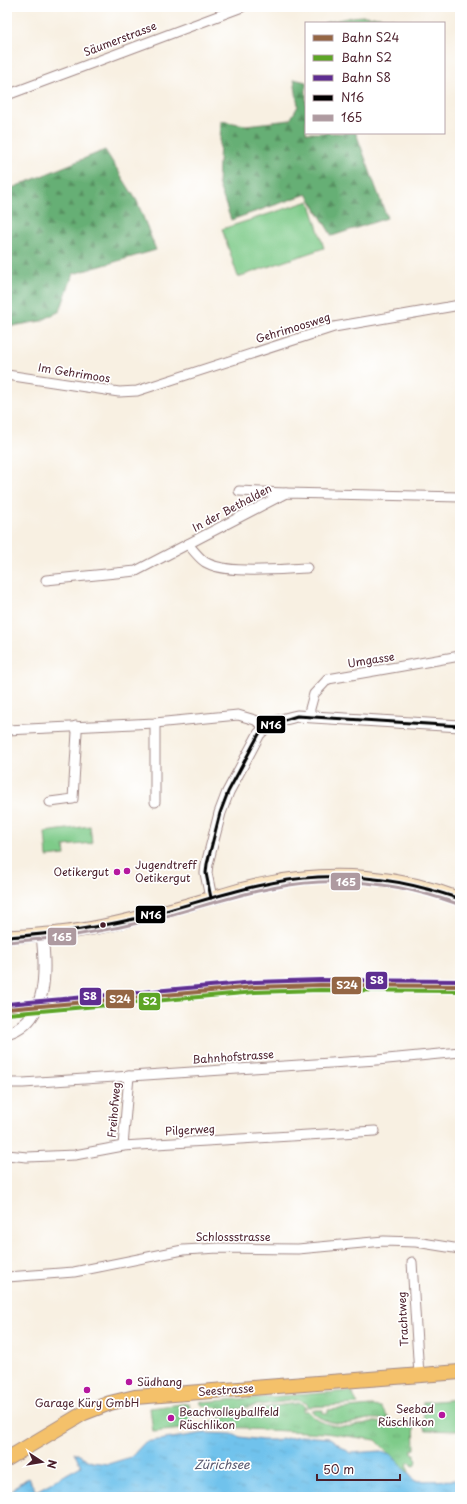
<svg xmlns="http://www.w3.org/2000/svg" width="467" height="1504" font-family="'Playpen Sans',sans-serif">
<defs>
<pattern id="grass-tufts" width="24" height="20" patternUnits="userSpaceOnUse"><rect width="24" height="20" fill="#7ecb89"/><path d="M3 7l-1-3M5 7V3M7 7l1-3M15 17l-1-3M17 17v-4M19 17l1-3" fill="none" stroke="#6eae76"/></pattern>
<pattern id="forest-firs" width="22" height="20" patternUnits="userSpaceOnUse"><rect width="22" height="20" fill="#66af75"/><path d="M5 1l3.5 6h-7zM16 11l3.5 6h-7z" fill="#568e60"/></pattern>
<pattern id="water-ripples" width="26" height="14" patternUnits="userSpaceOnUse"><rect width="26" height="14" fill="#70c2ec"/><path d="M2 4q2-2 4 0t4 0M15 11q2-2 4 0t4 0" fill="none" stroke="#62a6cb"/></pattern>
</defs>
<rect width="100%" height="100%" fill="#fff"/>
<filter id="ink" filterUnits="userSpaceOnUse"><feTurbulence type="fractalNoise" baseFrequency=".025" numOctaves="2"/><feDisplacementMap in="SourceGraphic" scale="8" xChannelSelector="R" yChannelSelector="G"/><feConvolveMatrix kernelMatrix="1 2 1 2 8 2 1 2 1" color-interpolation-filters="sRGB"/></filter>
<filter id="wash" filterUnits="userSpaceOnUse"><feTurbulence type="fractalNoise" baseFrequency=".012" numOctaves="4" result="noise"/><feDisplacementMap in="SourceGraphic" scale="16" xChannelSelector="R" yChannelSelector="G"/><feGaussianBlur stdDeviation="0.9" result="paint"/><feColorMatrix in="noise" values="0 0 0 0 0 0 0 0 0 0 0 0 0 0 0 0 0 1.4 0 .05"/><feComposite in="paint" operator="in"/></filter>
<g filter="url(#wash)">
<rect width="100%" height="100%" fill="#f8f0e2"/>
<g fill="url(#grass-tufts)" stroke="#64755a">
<polygon points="364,16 391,18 405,23 324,23 352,17"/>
<polygon points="351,1391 358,1404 309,1407 306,1403 297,1400 259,1405 233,1410 203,1406 199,1402"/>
<path d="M297 1403 302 1404 307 1408H303V1411H308C317 1424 337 1428 353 1426 359 1425 365 1423 371 1422 375 1421 379 1423 383 1423 393 1422 404 1421 414 1420L415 1449 412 1450V1454H415V1457L417 1459 416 1465 413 1466 410 1462 408 1463 407 1467 409 1472 408 1473 376 1440 325 1433 248 1429 247 1428 213 1427 212 1421C240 1411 268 1407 297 1403Z"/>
<path d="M371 1406 381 1407 389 1419C382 1420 374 1418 367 1419 362 1420 357 1422 352 1423 339 1425 319 1422 311 1410H323V1413H328V1410Z"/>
</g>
<g fill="url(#forest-firs)" stroke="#586750">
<polygon points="294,79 306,82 306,133 356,133 387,218 332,236 307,194 231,220 218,183 221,121 246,125 290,120 298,106"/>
<polygon points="105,150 137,201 156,250 73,274 60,311 41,321 7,327 7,190"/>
</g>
<g fill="#7ecb89" stroke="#64755a">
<polygon points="309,201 324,248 238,277 222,229"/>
<polygon points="90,826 92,843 64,846 65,855 47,857 45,832"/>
<polygon points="460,1399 460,1431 426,1430 424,1428 423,1402"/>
<polygon points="189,1403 192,1428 153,1432 150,1408"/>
</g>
<polygon fill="url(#water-ripples)" stroke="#5d708c" points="205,1433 232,1434 240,1437 262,1440 277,1440 300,1436 330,1438 350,1453 381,1451 391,1454 415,1481 460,1480 460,1497 7,1497 7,1495 12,1492 16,1486 28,1478 36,1491 81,1466 74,1452 92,1462 108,1464 131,1457 145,1442"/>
</g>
<g filter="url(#ink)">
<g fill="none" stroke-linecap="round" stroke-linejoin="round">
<g stroke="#a18886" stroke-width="11">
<g id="minor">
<polyline points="7,95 242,7"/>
<polyline points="7,375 119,392 137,391 334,327 460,305"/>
<polyline points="239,491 286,493"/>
<path d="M188 544C193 550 199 558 205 562 226 575 281 569 307 568"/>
<polyline points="46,580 136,571 286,493 460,497"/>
<polyline points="308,716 314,694 328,679 460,656"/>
<polyline points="155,723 155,802"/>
<polyline points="7,730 155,723 238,715 255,720 266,727"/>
<polyline points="50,802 73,799 77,732 76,726"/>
<polyline points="7,1083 23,1083 377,1060 460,1052"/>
<polyline points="123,1146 129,1076"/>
<polyline points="7,1155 27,1157 75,1155 123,1146 375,1131"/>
<polyline points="412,1262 419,1375"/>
<polyline points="7,1277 74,1272 183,1250 219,1248 298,1249 384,1241 416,1242 460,1249"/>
</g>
</g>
<g stroke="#a18886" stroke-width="13">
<g id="tertiary">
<path d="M211 898 206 873 207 864 220 813 228 792 259 734C271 721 281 720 297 716L460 726"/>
<path d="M7 1034C49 1021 46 969 42 935"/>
</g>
</g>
<g stroke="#a18886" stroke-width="15">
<path id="secondary" d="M7 937C39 935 71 933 103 926 143 918 183 906 223 895 238 890 254 886 270 883 333 870 400 876 460 899"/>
</g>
<g stroke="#a18886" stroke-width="16">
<polyline id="primary" points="7,1459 84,1413 110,1403 135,1397 460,1372"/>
</g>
<use href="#minor" stroke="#fff" stroke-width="9"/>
<use href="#tertiary" stroke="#fff" stroke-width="11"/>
<use href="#secondary" stroke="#fbe6c4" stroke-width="13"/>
<use href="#primary" stroke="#f4c16b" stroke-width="14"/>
<g stroke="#fff" stroke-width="6">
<g id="bus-1">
<polyline points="211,898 206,873 207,864 220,813 228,792 259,734 272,724 297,716 460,726"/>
<path d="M7 937C56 934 103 927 150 915 205 901 260 880 318 877 367 874 414 883 460 899"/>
</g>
</g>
<g stroke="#fff" stroke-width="6">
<path id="bus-2" d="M7 942C56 939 103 932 151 920 206 906 261 885 319 882 367 879 413 888 458 904"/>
</g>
<use href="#bus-1" stroke="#000" stroke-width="3"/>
<use href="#bus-2" stroke="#ae9aa0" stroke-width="3"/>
<g stroke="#fff" stroke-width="7">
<polyline id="rail-1" points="7,1009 255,987 320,985 460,986"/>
</g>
<g stroke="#fff" stroke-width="7">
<polyline id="rail-2" points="7,1014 255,992 320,990 460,991"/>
</g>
<g stroke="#fff" stroke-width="7">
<polyline id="rail-3" points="7,1004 255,982 320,980 460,981"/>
</g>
<use href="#rail-1" stroke="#946644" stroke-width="4"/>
<use href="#rail-2" stroke="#5da526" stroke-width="4"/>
<use href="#rail-3" stroke="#5e2d91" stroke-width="4"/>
</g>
</g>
<g fill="#b5179e" stroke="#fff" stroke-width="1.5">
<circle cx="127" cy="871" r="4"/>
<circle cx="117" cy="872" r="4"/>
<circle cx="129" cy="1382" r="4"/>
<circle cx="87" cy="1390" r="4"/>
<circle cx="442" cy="1415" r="4"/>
<circle cx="171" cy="1418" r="4"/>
</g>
<circle fill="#4a1f2b" stroke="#fff" stroke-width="1.5" cx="103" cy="925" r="3.5"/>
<g text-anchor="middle" stroke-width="3.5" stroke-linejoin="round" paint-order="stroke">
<g font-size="11" fill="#4a1f2b" stroke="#fff">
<text transform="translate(120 39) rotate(-21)" y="4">Säumerstrasse</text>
<text transform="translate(293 328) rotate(-17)" y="4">Gehrimoosweg</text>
<text transform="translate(74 373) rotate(9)" y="4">Im Gehrimoos</text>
<text transform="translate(232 508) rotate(-28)" y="4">In der Bethalden</text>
<text transform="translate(371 660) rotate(-9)" y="4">Umgasse</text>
<text transform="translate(233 1057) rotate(-4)" y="4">Bahnhofstrasse</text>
<text transform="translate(114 1110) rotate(-85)" y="4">Freihofweg</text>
<text transform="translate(190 1130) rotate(-3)" y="4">Pilgerweg</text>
<text x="233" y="1241">Schlossstrasse</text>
<text transform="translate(403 1319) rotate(-93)" y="4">Trachtweg</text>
<text transform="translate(226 1390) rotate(-4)" y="4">Seestrasse</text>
</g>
<g font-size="11" fill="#4a1f2b" stroke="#fff" text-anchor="start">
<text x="135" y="869">Jugendtreff<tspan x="135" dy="13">Oetikergut</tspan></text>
<text x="109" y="876" text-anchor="end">Oetikergut</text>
<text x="137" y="1386">Südhang</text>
<text x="87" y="1407" text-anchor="middle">Garage Küry GmbH</text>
<text x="434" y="1413" text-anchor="end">Seebad<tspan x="434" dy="13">Rüschlikon</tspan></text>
<text x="179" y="1416">Beachvolleyballfeld<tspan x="179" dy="13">Rüschlikon</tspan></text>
</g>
<g font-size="12" font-style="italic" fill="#57586f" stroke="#fff">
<text x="222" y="1469">Zürichsee</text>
</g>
</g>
<g stroke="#fff" stroke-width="1.5">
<rect x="256" y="715" width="30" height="19" rx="4" fill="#000"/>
<rect x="330" y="872" width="31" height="19" rx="4" fill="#ae9aa0"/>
<rect x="135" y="905" width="31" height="19" rx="4" fill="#000"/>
<rect x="47" y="927" width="30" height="19" rx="4" fill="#ae9aa0"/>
<rect x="365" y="971" width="23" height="19" rx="4" fill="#5e2d91"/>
<rect x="331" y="976" width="31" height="19" rx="4" fill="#946644"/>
<rect x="79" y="987" width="23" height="19" rx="4" fill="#5e2d91"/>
<rect x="105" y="989" width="30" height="20" rx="4" fill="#946644"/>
<rect x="138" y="992" width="23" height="19" rx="4" fill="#5da526"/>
</g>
<g font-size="11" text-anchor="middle" font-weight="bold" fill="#fff">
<text x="271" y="729">N16</text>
<text x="346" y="886">165</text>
<text x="151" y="919">N16</text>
<text x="62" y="941">165</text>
<text x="377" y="984">S8</text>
<text x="347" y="989">S24</text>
<text x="90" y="1000">S8</text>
<text x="120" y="1003">S24</text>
<text x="150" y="1005">S2</text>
</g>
<rect width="467" height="1504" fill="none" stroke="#fff" stroke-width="24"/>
<rect x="305" y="22" width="140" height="112" fill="#ffffff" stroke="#b7a5aa"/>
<rect x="313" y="35" width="20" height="6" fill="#946644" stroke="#b7a5aa"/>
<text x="341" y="42" font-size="12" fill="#4a1f2b">Bahn S24</text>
<rect x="313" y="55" width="20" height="6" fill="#5da526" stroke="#b7a5aa"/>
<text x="341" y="62" font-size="12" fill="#4a1f2b">Bahn S2</text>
<rect x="313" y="75" width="20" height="6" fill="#5e2d91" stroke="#b7a5aa"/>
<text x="341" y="82" font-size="12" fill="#4a1f2b">Bahn S8</text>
<rect x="313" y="95" width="20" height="6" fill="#000000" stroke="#b7a5aa"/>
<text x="341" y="102" font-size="12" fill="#4a1f2b">N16</text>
<rect x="313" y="115" width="20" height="6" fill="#ae9aa0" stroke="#b7a5aa"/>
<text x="341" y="122" font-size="12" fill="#4a1f2b">165</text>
<g transform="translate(42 1462) rotate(102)" stroke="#ffffff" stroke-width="3" paint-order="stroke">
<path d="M0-3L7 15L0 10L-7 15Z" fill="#4a1f2b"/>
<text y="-6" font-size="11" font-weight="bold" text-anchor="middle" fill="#4a1f2b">N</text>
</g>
<path d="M317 1474v6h83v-6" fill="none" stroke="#4a1f2b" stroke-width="2"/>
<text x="323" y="1474" font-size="12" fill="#4a1f2b" stroke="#ffffff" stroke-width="3" paint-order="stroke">50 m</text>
</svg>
